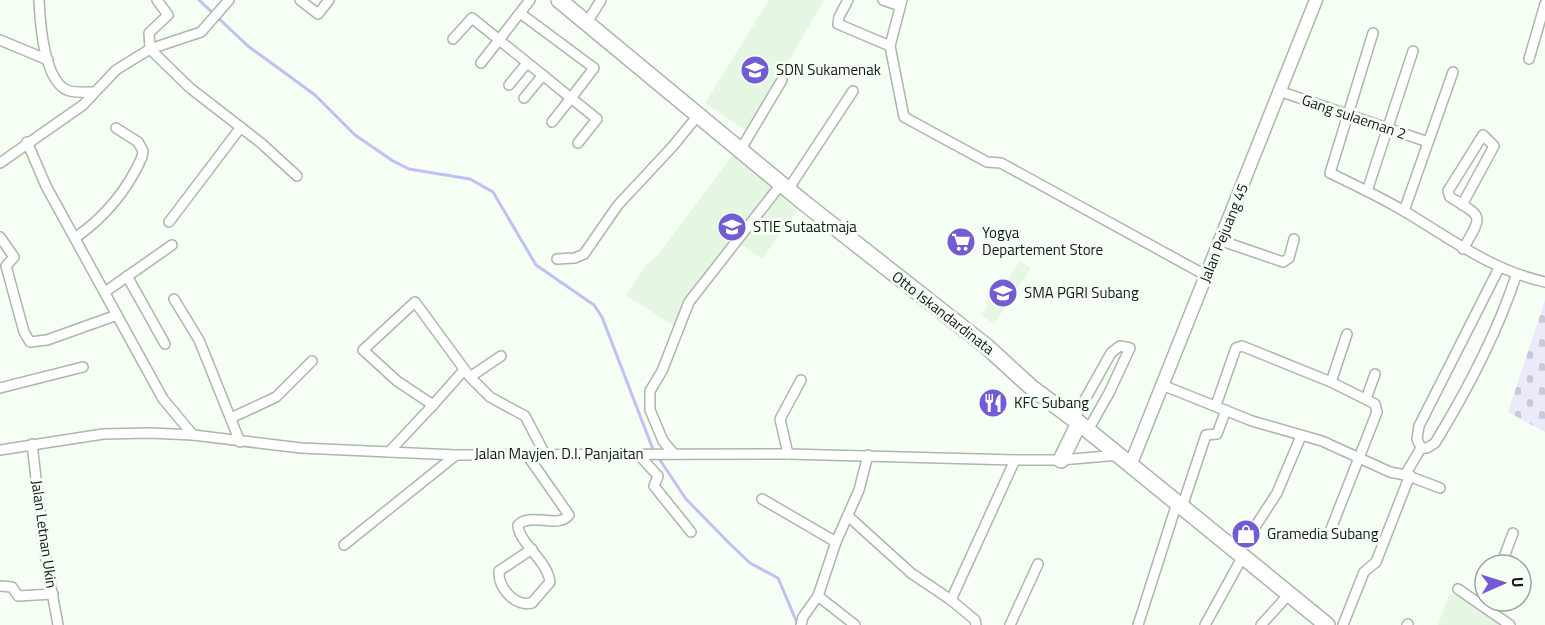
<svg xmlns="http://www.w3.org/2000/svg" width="1545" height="625" font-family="'Titillium Web',sans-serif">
<defs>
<pattern id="cemetery-stones" width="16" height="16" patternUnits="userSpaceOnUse" patternTransform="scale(1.5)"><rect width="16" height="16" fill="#ebeafa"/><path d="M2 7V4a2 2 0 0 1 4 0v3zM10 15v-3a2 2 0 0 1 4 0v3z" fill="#c9c8d6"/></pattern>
</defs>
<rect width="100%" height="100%" fill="#f5fff4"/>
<g fill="#e5f7e3">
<polygon points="769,0 824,0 748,132 705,103"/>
<polygon points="735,152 797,211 762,259 740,244 675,327 626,295 646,265 657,256"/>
<polygon points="1020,261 1031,268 994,324 981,315 988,305 985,302 1000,280 1005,283"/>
<polygon points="1449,595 1465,595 1505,625 1438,625"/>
</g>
<polygon fill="url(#cemetery-stones)" points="1545,300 1545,432 1508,412"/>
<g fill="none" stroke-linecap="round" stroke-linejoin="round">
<g stroke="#c3bff5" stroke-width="3">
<polyline points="199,0 248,46 315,95 355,135 393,161 409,169 470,179 493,192 536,265 594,305 602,317 654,452"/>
<polyline points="658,457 686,499 730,544 750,563 778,578 798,625"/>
</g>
<g stroke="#abb7aa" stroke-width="12">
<g id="minor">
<path d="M39 0C40 22 44 85 70 91 78 93 87 92 94 92"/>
<polyline points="157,0 168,15 149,33 150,49 190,88 261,143 297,176"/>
<polyline points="300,0 318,14 329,0"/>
<polyline points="848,0 839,17 838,24 890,46"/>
<polyline points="883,0 900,6"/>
<polyline points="902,0 890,46 904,117 987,162 1001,163 1207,276"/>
<polyline points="586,24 601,0"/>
<path d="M1373 33 1330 173C1355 185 1380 197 1404 211 1451 239 1491 270 1545 282"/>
<polyline points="453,39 472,18 571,98 594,68 520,13"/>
<polyline points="0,40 48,60"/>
<polyline points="1529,59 1545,4"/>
<polyline points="481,63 530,0"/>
<polyline points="509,85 527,63"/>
<polyline points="1279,91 1428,142"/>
<polyline points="524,98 543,75"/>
<polyline points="552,122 571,98 597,119 578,143"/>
<polyline points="27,142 46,186 163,399 193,435"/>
<polyline points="741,149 782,80"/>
<polyline points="0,163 83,105 116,70 150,49 201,32 229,0"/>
<polyline points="789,188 853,91"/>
<polyline points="1367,191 1413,51"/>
<path d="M1462 205 1494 146 1483 135 1448 191 1450 197C1484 218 1483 214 1463 249"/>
<polyline points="1404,211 1453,72"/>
<polyline points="169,222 241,127"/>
<polyline points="0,237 14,257 6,266 24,332 30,342 47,340 117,315"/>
<path d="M75 238C105 217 127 191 142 157L143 151 138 142 116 128"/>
<polyline points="1222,241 1283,262 1289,258 1294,239"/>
<polyline points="557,259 575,258 584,254 618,205 673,146 699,114"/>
<polyline points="127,276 165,344"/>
<polyline points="105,292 172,245"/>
<polyline points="174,299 199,340 240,442"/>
<polyline points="470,377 501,356"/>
<polyline points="1331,382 1347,334"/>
<polyline points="1162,385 1252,421 1322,441 1390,472 1405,475 1421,448 1417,439 1419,426 1499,268"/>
<polyline points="0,388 83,367"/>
<polyline points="1366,399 1375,374"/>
<polyline points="433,405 464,370"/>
<polyline points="1216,405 1236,348 1242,346 1331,382 1375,404 1377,412 1329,534"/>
<polyline points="231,418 276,397 312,361"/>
<polyline points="1074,419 1111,353 1120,346 1130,348 1109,393 1088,430"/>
<polyline points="32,444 44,548 58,625"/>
<path d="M1421 448H1427L1435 443C1468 389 1496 336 1516 276"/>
<polyline points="0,450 103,434 150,433 193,435 301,448 456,455 788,454 1015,460 1061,460 1119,455"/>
<polyline points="389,452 433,405 397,381 363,350 415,302 470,377 490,397 525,416 545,454"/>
<polyline points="674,454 663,441 650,410 650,391 662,371 689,302 782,183"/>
<polyline points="788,454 780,419 801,380"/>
<path d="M527 455 569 515C559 529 530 512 518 525 518 542 548 561 550 582L532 603C515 607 498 588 499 571L532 549"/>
<polyline points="639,455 658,476 654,486 691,532"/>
<polyline points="1406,475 1440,488"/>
<polyline points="762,499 836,542"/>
<polyline points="1182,507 1206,435 1217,434 1226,410"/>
<polyline points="848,516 911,573 951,600 1015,460"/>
<polyline points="344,545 456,455"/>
<polyline points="1238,553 1277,493 1301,436"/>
<polyline points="1501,565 1513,533"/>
<polyline points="0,586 12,587 18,596 53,594"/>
<polyline points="1458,589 1510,625"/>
<polyline points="818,596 855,625"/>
<polyline points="951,600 975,620 976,625"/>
<polyline points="801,625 803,617 818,596 836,542 859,490 868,455"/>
<polyline points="1010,625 1038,564"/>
<polyline points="1138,625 1177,503"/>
<polyline points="1205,625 1243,556"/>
<polyline points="1261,625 1290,593"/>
<polyline points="1343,625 1364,572 1376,562 1410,475"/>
<polyline points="1407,625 1408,624"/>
</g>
</g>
<g stroke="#abb7aa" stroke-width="15">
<polyline id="tertiary" points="1130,466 1316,0"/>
</g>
<g stroke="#abb7aa" stroke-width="18">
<g id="primary">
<polyline points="559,0 803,202 986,346 1032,388 1079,423 1327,625"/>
<polyline points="1061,460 1079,423"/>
</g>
</g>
<use href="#minor" stroke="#fff" stroke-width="9"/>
<use href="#tertiary" stroke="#fff" stroke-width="12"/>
<use href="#primary" stroke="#fff" stroke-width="15"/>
</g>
<defs>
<g id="school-disc" transform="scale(1.5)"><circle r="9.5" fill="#735bd5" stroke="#f5fff4"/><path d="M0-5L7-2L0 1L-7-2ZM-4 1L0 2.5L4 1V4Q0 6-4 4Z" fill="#fff"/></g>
<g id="university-disc" transform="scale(1.5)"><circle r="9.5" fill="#735bd5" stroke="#f5fff4"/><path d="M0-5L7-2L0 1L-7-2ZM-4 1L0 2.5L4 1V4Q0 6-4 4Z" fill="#fff"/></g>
<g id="supermarket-disc" transform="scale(1.5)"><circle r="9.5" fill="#735bd5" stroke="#f5fff4"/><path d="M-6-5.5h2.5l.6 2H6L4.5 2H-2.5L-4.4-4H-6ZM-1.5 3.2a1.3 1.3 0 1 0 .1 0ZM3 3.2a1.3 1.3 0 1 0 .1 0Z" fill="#fff"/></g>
<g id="restaurant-disc" transform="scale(1.5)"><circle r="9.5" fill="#735bd5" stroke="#f5fff4"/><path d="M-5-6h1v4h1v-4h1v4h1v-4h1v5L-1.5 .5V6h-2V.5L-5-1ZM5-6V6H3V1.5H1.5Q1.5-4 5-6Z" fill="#fff"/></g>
<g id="shop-disc" transform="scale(1.5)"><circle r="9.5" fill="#735bd5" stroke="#f5fff4"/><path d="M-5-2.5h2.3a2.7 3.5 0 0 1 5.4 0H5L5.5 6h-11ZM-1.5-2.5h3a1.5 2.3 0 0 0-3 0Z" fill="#fff"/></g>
</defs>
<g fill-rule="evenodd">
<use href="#school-disc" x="755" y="70"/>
<use href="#university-disc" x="732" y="227"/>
<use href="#supermarket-disc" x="961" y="242"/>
<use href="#school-disc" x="1003" y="293"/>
<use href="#restaurant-disc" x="993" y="403"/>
<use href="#shop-disc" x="1246" y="534"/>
</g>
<g text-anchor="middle" stroke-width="6" stroke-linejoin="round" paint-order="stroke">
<g font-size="15" fill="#161a16" stroke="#f5fff4" text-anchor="start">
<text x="776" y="75">SDN Sukamenak</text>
<text x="753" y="232">STIE Sutaatmaja</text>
<text x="982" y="238">Yogya<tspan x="982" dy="17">Departement Store</tspan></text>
<text x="1024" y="298">SMA PGRI Subang</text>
<text x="1014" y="408">KFC Subang</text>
<text x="1267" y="539">Gramedia Subang</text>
</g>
<g font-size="15" fill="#161a16" stroke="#f5fff4">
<text transform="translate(1354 117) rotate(19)" y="5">Gang sulaeman 2</text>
<text transform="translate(1224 233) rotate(-68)" y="5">Jalan Pejuang 45</text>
<text transform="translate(943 313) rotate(38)" y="5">Otto Iskandardinata</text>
<text x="559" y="459">Jalan Mayjen. D.I. Panjaitan</text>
<text transform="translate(44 534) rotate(82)" y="5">Jalan Letnan Ukin</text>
</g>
</g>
<g transform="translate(1503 583) rotate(87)"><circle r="28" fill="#f5fff4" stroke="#9ca39b" stroke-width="1.5"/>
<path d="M0-4.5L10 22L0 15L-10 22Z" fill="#735bd5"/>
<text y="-9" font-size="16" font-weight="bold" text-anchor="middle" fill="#161a16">U</text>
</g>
</svg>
